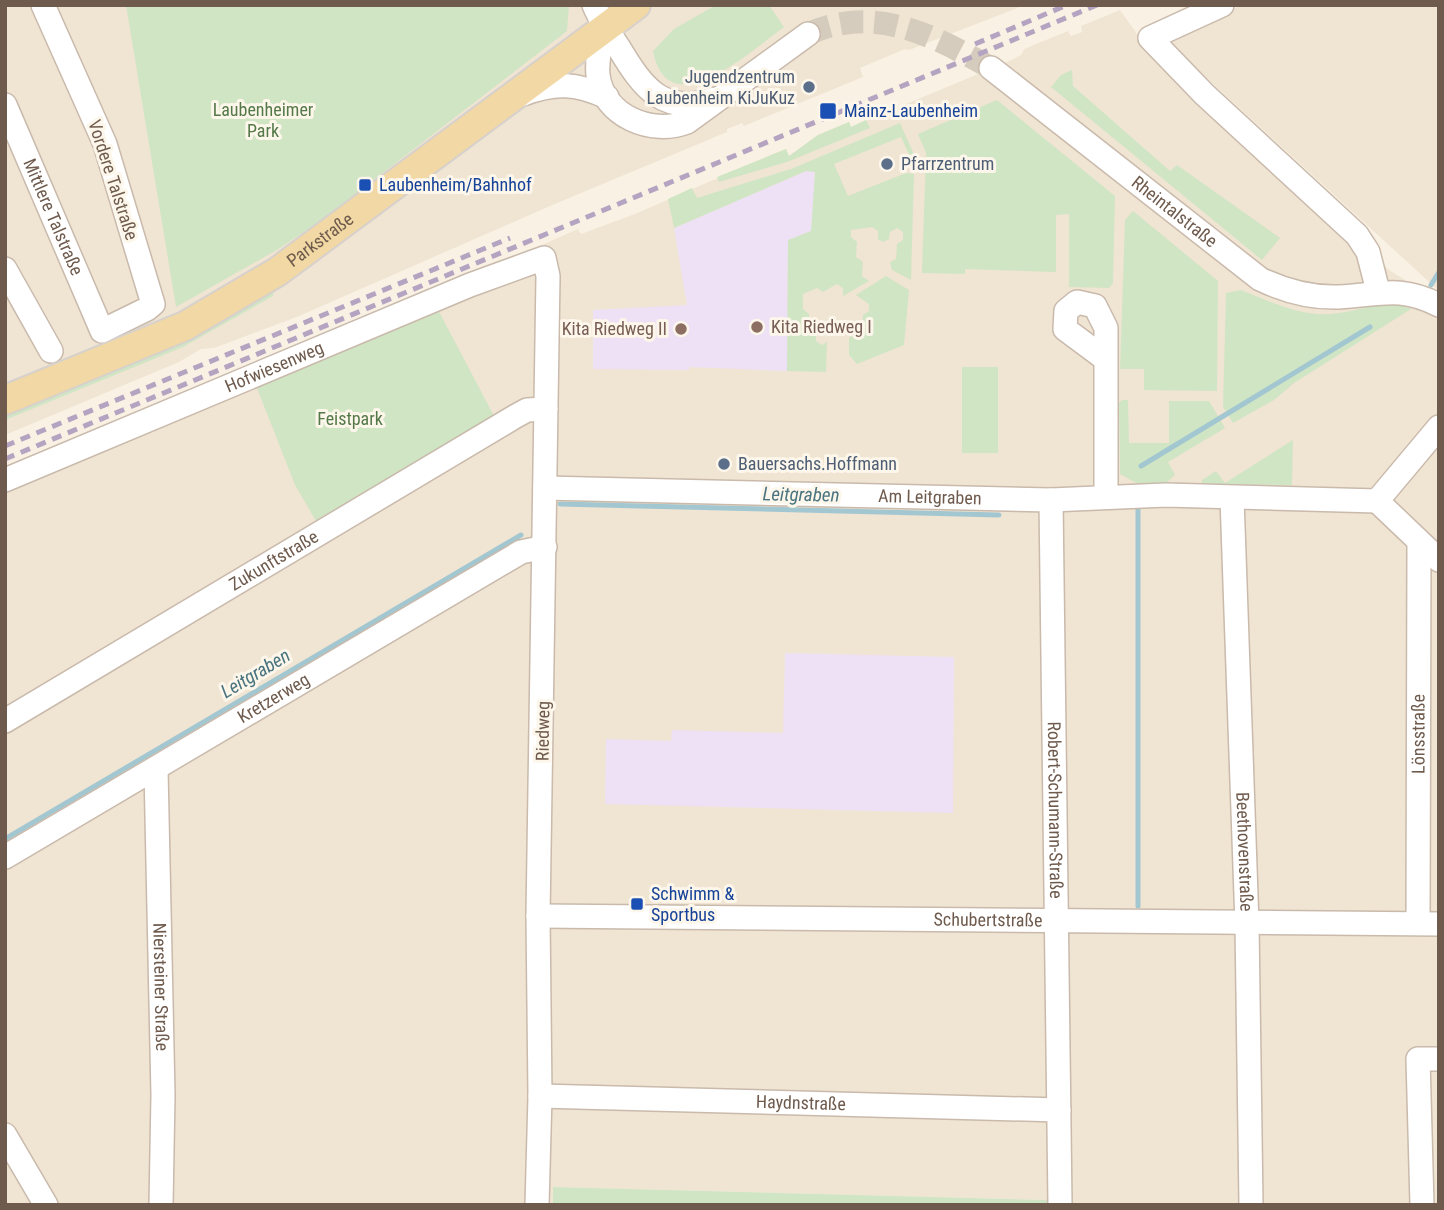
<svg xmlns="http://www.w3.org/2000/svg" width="1444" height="1210" font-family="'Roboto Condensed',sans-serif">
<rect width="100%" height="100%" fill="#f9f2e4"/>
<g fill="#f0e4d3">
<polygon points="5,5 1025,5 909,50 905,49 860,68 863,77 744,126 742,123 727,129 727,132 550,206 299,316 214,348 201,349 179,362 5,435"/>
<polygon points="1242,5 1439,5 1439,291 1164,39"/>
<polygon points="1120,10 1159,65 1389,270 1439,301 1439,1205 1047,1205 1047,1200 553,1187 553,1205 5,1205 5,469 477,274 578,229 581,234 635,214 773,154 786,149 789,156 818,135 849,122 851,127 1007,62 1021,55 1024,49 1068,31 1071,36 1082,32 1081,26"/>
</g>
<g fill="#efe1f5">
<polygon points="806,171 815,172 812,231 788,241 787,371 689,367 689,370 593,369 593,310 687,305 674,228"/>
<polygon points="785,653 954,657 953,813 605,804 606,739 671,741 672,730 783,733"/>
</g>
<g fill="#d0e5c4">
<polygon points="126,5 569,5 567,31 319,222 277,250 176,307"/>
<path d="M716 5H769L784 27C753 49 668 129 653 51L674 29Z"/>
<polygon points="1072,70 1073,86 1170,171 1177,165 1280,238 1262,260 1051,87 1061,75"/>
<polygon points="997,100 1115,196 1113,283 1109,288 1069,287 1069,214 1056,215 1056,272 965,269 965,274 922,273 926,153 918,134"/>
<polygon points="866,120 870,128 787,162 719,182 717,177 786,149 789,156 818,135 849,122 851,127"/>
<polygon points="900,123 916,159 911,159 901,137 834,164 848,196 906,173 914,174 911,280 892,270 890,262 896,259 897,244 903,240 903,232 897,228 890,232 889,239 883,242 878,239 878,231 872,227 851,230 851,237 857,242 856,257 863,262 862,276 869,281 843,296 843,288 837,284 823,292 817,288 803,294 803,309 809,314 809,329 816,333 816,341 822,345 827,342 826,372 787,371 788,240 811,231 815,172 806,171 674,228 668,199 692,188 697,198 791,169"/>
<polygon points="1133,211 1218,281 1217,391 1144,390 1144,369 1120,369 1125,220"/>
<polygon points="886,276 909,290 904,345 857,364 849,355 849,338 862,330 863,315 869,311 869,304 856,295"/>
<polygon points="274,288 273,296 183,347 5,420 5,411"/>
<path d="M1241 290C1269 301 1299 316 1330 314 1354 313 1388 297 1411 309L1294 383 1274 400 1233 423 1223 407 1226 293Z"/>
<polygon points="436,306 494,416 316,521 295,485 255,383"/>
<rect x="962" y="367" width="36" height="86"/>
<polygon points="1122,400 1128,400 1129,443 1169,443 1169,401 1209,401 1225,428 1168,462 1175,475 1166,483 1136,483 1120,474 1119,403"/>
<polygon points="1293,440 1292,485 1202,484 1202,480 1216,471 1225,483"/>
<polygon points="553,1187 1047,1200 1047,1205 553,1205"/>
</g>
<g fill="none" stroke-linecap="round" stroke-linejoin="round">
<g stroke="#a3c7d1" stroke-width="5">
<polyline points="1431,285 1439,272"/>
<polyline points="1141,466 1370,327"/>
<polyline points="560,504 999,515"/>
<polyline points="5,839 521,535"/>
<polyline points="1138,906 1138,508"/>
</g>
<path stroke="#d6ccbe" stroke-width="23" stroke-dasharray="23 11" stroke-linecap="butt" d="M808 34C874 4 933 35 991 68"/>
<g stroke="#c9baac" stroke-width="26">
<g id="minor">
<path d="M594 5C600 20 610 34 619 48 643 88 663 116 715 99"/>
<polyline points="1222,5 1150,38 1204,94 1357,235 1368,252 1378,291"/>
<path d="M605 26C602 41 596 59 598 75 603 116 652 136 687 122L808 34"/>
<path id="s1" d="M991 68 1260 279C1285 291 1311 298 1339 297 1380 295 1399 285 1439 305"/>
<path d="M523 94C555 82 576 83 607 97"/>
<path id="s2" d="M5 105 102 331 147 309 153 304 105 144 43 5"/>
<polyline points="5,269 51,351"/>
<polyline points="1104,358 1065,329 1066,311 1077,302 1095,306 1106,328 1106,496"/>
<path id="s3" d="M5 480 470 285 544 258 548 276 538 916 540 1096 537 1205"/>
<path id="s4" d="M545 488 1051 500 1166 495 1377 501"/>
<path id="s5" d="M1232 498 1247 924 1251 1205"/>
<path id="s6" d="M1051 500 1060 1205"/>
<polyline points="1377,501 1439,427"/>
<polyline points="1377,501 1439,560"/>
<path id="s7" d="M5 721 516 416 527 410 546 409"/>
<path id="s8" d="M156 770 163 1095 161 1205"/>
<path id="s9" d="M5 857 521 552 545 547"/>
<path id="s10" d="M538 916 1439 924"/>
<path id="s11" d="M1418 923 1419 544"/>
<path id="s12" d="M540 1096 1059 1110"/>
<polyline points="5,1135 46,1205"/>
<polyline points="1422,1205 1418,1059 1439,1059"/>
</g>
</g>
<g stroke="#d7d1cd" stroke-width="32">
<g id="major">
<path id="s13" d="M5 400 185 326 277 272 636 5"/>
</g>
</g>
<use href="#minor" stroke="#fff" stroke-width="23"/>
<use href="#major" stroke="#f1d8a4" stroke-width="28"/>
<g stroke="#b5a4c1" stroke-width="5" stroke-dasharray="10 7" stroke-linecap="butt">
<polyline points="975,44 1067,5"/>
<polyline points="5,446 510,238"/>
<polyline points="5,459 1097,5"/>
</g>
</g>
<g fill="#5c6f8a" stroke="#fdf6ea" stroke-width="2.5">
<circle cx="809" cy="87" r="7"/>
<circle cx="887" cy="164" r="7"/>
<circle cx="724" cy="464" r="7"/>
</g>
<g fill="#1a4fb4" stroke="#fdf6ea" stroke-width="2.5">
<rect x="819" y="102" width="18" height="18" rx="3.5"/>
<rect x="358" y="178" width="14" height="14" rx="3.5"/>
<rect x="630" y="897" width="14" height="14" rx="3.5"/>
</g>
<g fill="#8d6e63" stroke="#fdf6ea" stroke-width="2.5">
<circle cx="757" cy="327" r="7"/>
<circle cx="681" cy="329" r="7"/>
</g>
<g text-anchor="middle" stroke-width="6" stroke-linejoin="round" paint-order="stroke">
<g font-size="18" fill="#4e5e75" stroke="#fdf6ea" text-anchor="start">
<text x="795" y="83" text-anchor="end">Jugendzentrum<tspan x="795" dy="21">Laubenheim KiJuKuz</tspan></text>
<text x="901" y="170">Pfarrzentrum</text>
<text x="738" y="470">Bauersachs.Hoffmann</text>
</g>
<g font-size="18" fill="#547949" stroke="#fdf6ea">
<text x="263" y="116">Laubenheimer<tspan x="263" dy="21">Park</tspan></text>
<text x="350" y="425">Feistpark</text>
</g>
<g font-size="18" fill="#164399" stroke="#fdf6ea" text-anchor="start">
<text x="844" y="117">Mainz-Laubenheim</text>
<text x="379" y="191">Laubenheim/Bahnhof</text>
<text x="651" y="900">Schwimm &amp;<tspan x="651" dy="21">Sportbus</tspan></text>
</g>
<g font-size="18" fill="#6f5b4d" stroke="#fdf6ea">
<text transform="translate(113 180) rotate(72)" y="6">Vordere Talstraße</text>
<text dy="6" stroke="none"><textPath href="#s1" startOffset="233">Rheintalstraße</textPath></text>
<text dy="6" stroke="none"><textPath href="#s2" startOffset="122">Mittlere Talstraße</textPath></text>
<text dy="6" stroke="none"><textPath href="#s13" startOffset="355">Parkstraße</textPath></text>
<text dy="6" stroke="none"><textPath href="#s3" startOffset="292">Hofwiesenweg</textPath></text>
<text dy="6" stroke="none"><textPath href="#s4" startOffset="385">Am Leitgraben</textPath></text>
<text dy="6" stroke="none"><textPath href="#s7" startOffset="313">Zukunftstraße</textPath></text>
<text dy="6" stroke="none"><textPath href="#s9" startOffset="312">Kretzerweg</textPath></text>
<text transform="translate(543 731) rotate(-89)" y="6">Riedweg</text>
<text dy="6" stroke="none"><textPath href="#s11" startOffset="189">Lönsstraße</textPath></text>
<text dy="6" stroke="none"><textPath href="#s6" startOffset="310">Robert-Schumann-Straße</textPath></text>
<text dy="6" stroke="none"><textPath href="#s5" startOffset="354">Beethovenstraße</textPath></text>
<text dy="6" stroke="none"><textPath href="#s10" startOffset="450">Schubertstraße</textPath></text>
<text dy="6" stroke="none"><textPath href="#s8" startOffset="217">Niersteiner Straße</textPath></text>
<text dy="6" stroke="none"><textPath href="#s12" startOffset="261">Haydnstraße</textPath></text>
</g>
<g font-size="18" fill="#785e54" stroke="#fdf6ea" text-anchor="start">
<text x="771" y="333">Kita Riedweg I</text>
<text x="667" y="335" text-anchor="end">Kita Riedweg II</text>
</g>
<g font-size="19" font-style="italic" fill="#497480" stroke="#fdf6ea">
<text transform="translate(801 494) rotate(1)" y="7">Leitgraben</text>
<text transform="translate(255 673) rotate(-31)" y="7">Leitgraben</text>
</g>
</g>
<rect width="1444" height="1210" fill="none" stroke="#6f5b4d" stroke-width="14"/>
</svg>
